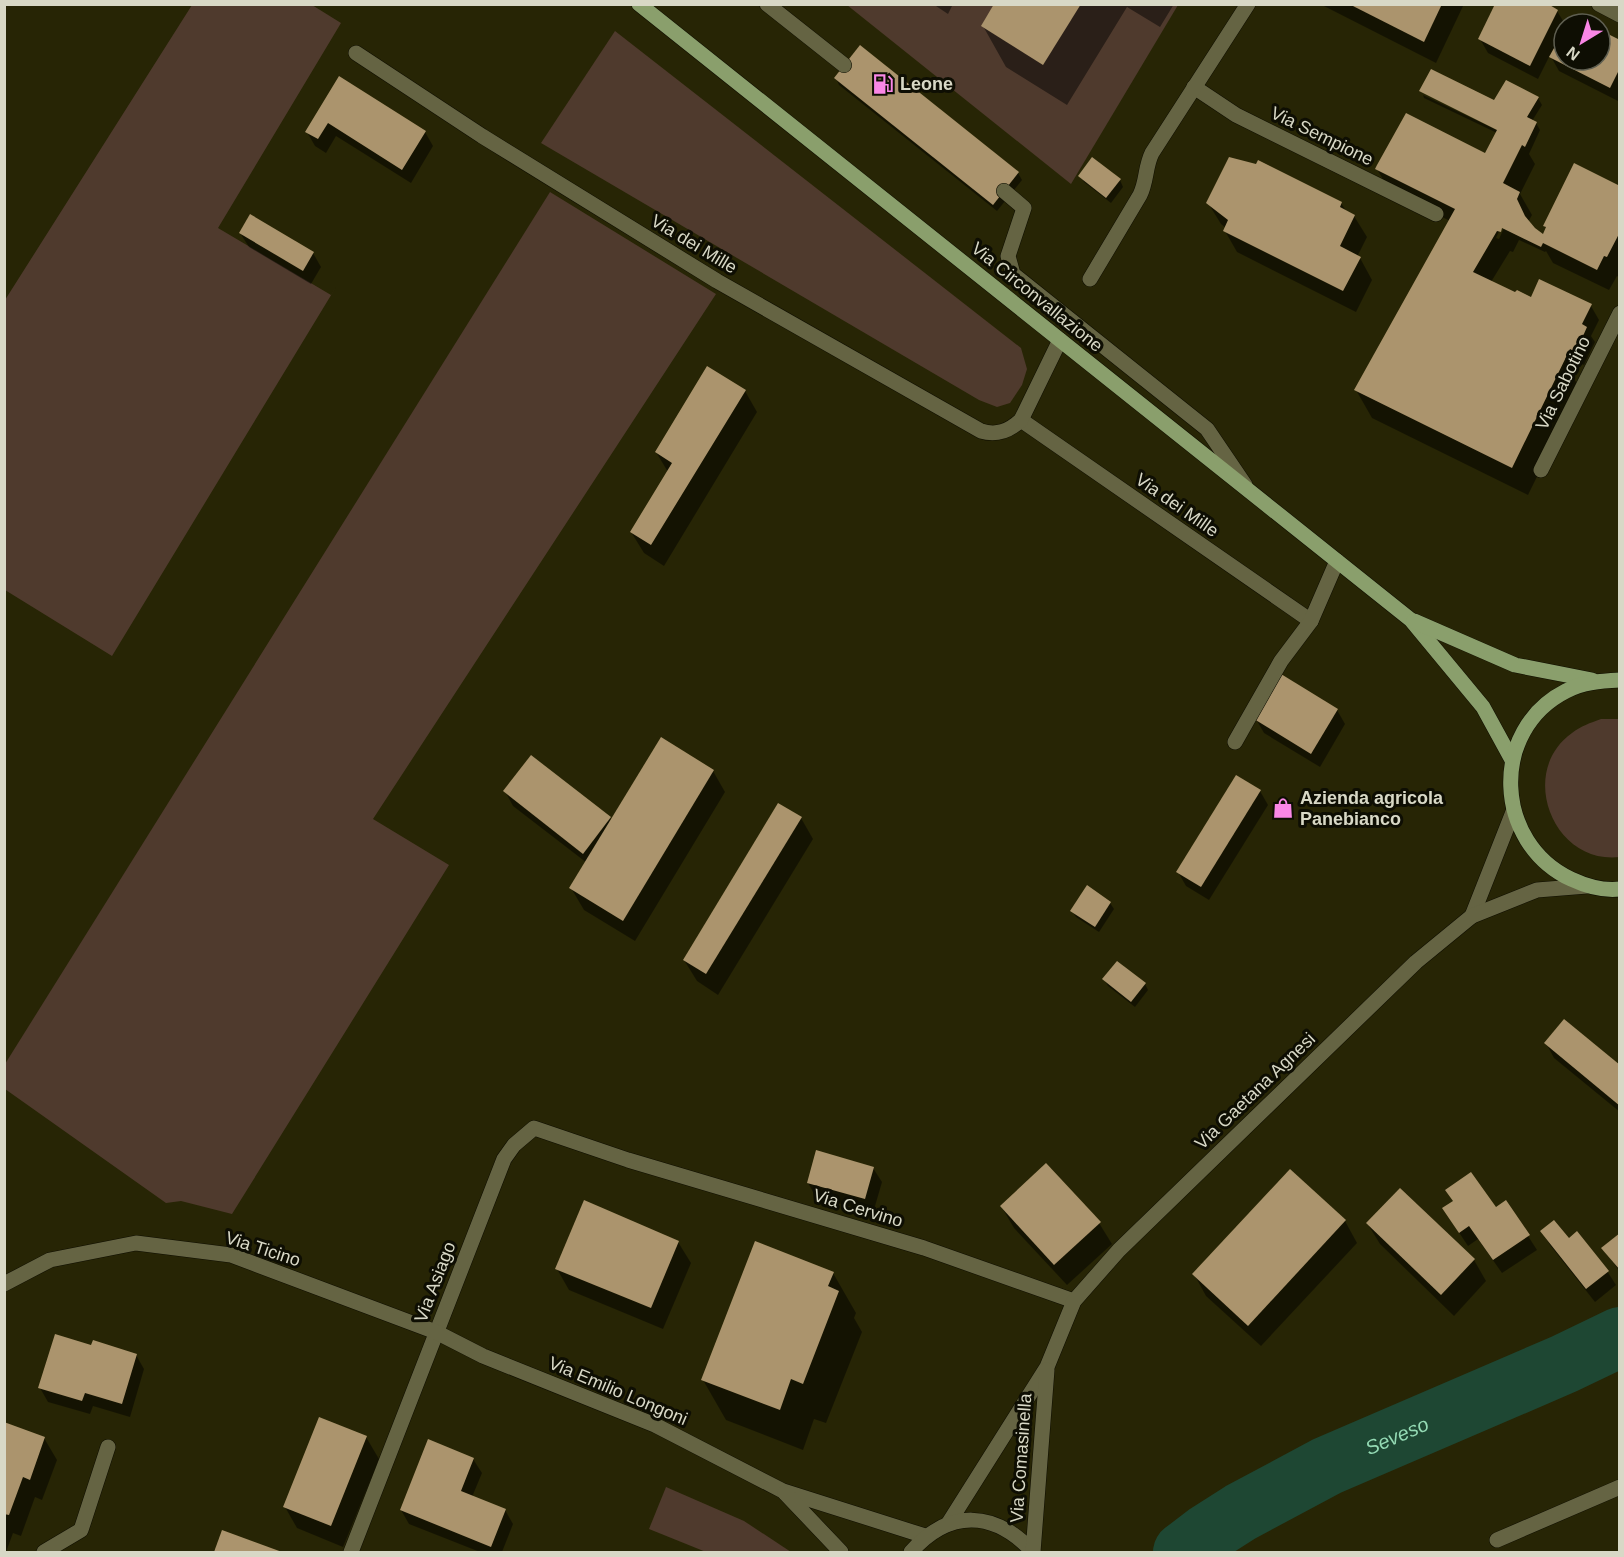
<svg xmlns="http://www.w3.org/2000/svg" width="1624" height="1557" font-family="Arial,sans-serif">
<rect width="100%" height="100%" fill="#272505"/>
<g fill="#4f3a2d">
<polygon points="192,5 312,5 341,23 218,228 331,295 336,287 112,656 5,590 5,300"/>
<polygon points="847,5 1178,5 1071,184"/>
<polygon points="615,31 1021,348 1027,369 1022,385 1010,403 997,407 979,400 541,143"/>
<polygon points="550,192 716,294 373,819 449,865 232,1214 181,1201 166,1203 5,1089 5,1064"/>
<path d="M1601 719H1619L1620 857C1553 865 1517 772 1572 733 1581 726 1590 723 1601 719Z"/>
<polygon points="666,1487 744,1521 791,1552 706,1552 649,1529"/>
</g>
<g fill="#0007" fill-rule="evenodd">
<polygon points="933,4 953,4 948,14"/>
<polygon points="996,4 1174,4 1160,27 1127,7 1067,105 1006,67 983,26"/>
<polygon points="1320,4 1464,4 1436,63"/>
<polygon points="1557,11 1565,24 1564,60 1600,60 1600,32 1620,42 1618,101 1559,71 1550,55 1538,79 1488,53 1480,39"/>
<polygon points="836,78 1018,173 1022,180 997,211 839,85"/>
<polygon points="340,79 425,132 433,146 411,183 336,136 326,153 315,146 307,132"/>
<path d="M1423 95 1499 131 1495 102 1538 98 1542 105 1532 121 1536 123 1540 130 1529 154 1535 164 1520 194 1532 215 1528 222 1543 237 1547 229 1545 226 1620 187V278L1617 276 1609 290 1553 263 1546 251 1545 252 1519 240 1513 252 1510 251 1491 282 1532 299 1591 306 1599 320 1591 336 1595 342 1584 365 1578 362 1572 375 1580 389 1528 495 1372 418 1356 390 1450 221 1389 190 1377 169 1486 155 1497 133 1424 98ZM1502 225 1504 228 1499 239 1496 238Z"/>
<polygon points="1080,176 1120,180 1123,187 1111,203 1084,182"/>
<polygon points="1208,203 1341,203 1346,211 1354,216 1367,237 1357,257 1360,258 1372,280 1356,312 1237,252 1225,231 1226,228 1221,224"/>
<polygon points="240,233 313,253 321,267 311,284 249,247"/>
<polygon points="745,391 757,412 664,566 644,553 631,532 668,472 656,452"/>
<polygon points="1337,710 1345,724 1320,767 1264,733 1256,719"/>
<polygon points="713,771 725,792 635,941 584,910 571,888 587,863 513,806 505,791 610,818 612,822"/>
<polygon points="1260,791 1268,805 1209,900 1186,886 1178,872"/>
<polygon points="801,818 813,839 718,995 697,981 684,960"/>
<polygon points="1110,903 1114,909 1099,932 1076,917 1072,911"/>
<polygon points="1104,979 1145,984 1148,990 1135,1007 1108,986"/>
<polygon points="1546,1043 1620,1067 1620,1112 1554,1058"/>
<polygon points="873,1168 882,1182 873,1213 816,1197 808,1183"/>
<polygon points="1400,1190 1474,1260 1486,1281 1454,1316 1380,1244 1367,1223"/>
<polygon points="1001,1206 1099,1223 1112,1244 1067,1285 1014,1228"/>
<polygon points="1495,1209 1528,1236 1537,1250 1502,1273 1478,1239 1468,1246 1452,1222"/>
<polygon points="1345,1221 1357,1243 1261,1346 1206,1296 1194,1274"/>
<polygon points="1542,1231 1569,1240 1607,1271 1616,1285 1595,1302 1550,1245"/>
<polygon points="1620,1235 1620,1272 1603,1248"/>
<polygon points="678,1242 691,1263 663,1329 569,1290 557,1269"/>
<polygon points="833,1273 856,1313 854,1318 862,1332 826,1423 814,1419 803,1450 726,1420 703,1380"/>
<polygon points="92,1347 136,1355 144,1369 130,1417 93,1406 90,1414 48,1402 40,1388"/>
<polygon points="4,1423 44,1438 57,1460 42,1500 35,1497 21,1536 13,1533 6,1552 4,1552"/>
<polygon points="366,1437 379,1459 343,1547 297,1528 285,1507"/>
<polygon points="473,1459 482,1473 472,1497 505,1510 513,1524 502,1552 480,1552 409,1524 401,1510"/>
<polygon points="223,1532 278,1552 215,1552"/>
</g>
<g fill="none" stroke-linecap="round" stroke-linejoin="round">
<path stroke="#1e4733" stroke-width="60" id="s1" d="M1183 1552 1208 1533 1241 1512 1327 1466 1564 1364 1620 1337"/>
</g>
<g fill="#ab946d">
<polygon points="994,4 1081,4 1043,65 981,26"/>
<polygon points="1349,4 1442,4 1424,42"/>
<polygon points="1495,4 1548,4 1558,10 1530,66 1478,39"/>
<polygon points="1572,16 1587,24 1567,24"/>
<polygon points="1564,30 1564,60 1600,60 1600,30 1620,40 1620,68 1610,88 1549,57"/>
<polygon points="860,45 1019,172 993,205 834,78"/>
<polygon points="1431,69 1494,100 1506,80 1539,97 1527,117 1537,122 1525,147 1522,145 1503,183 1520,192 1517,199 1525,216 1535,228 1543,234 1546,227 1543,226 1574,163 1620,186 1620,232 1607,257 1604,256 1597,270 1543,243 1541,247 1502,228 1501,232 1497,231 1473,272 1515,292 1517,290 1531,297 1539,279 1592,304 1582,324 1587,327 1576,352 1570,349 1512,468 1354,390 1455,209 1375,169 1377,165 1406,113 1485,153 1497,130 1419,91"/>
<polygon points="339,76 426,131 402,170 328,123 318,139 305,132"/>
<polygon points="1092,157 1121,179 1106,198 1078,176"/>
<polygon points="1229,157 1256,164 1258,160 1342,202 1340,207 1355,215 1340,246 1361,257 1343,291 1223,231 1228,220 1206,203"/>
<polygon points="250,214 314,252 303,271 239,233"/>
<polygon points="707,366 746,390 651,545 630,532 672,463 655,452"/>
<polygon points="1281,674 1338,709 1311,754 1254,719"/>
<polygon points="661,737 714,770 623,921 569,888"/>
<polygon points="531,755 611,817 583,854 503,791"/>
<polygon points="1236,775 1261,790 1201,887 1176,872"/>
<polygon points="778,803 802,817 706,974 683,960"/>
<polygon points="1087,885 1111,902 1095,927 1070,911"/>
<polygon points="1117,961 1146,983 1131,1002 1102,979"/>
<polygon points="1564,1019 1620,1065 1620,1106 1544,1043"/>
<polygon points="816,1150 874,1167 865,1199 807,1183"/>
<polygon points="1046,1163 1101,1222 1054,1265 1000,1206"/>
<polygon points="1290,1169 1346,1220 1248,1326 1192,1274"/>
<polygon points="1471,1172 1496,1207 1506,1200 1530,1235 1493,1260 1469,1226 1459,1233 1442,1208 1453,1201 1445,1190"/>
<polygon points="1400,1188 1475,1259 1441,1295 1366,1223"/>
<polygon points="584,1200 679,1241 651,1308 555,1269"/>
<polygon points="1554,1220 1569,1238 1577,1231 1609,1271 1586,1289 1540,1231"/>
<polygon points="1620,1233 1620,1270 1601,1248"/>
<polygon points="755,1241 834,1272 828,1286 839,1291 803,1384 791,1379 780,1410 701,1380"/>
<polygon points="55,1334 91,1345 93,1340 137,1354 122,1404 85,1393 82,1401 38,1388"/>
<polygon points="319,1417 367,1436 331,1526 283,1507"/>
<polygon points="4,1422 45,1437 30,1480 23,1477 9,1515 4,1514"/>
<polygon points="428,1439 474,1458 461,1491 506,1509 491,1547 400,1510"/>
<polygon points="222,1530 282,1552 214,1552"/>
</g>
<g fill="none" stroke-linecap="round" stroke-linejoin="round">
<g stroke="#0f0e00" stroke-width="16">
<g id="service">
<polyline points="767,4 844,65"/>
<polyline points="1194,87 1236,115 1436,214"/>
<polyline points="1004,191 1024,208 1008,256 1013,274 1207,429 1245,485"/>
<polyline points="1021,420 1311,621"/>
<polyline points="1235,742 1281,661 1311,621 1337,561"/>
<polyline points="44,1552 81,1530 108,1447"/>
</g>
</g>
<g stroke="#0f0e00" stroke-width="16">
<g id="minor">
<polyline points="1599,4 1620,15"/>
<path d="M356 53 482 136 717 281 981 431C997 436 1009 431 1021 420L1060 340"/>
<path d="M1090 279 1140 195C1147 181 1145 167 1152 153L1248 4"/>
<polyline points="1541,470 1620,313"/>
<polyline points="1497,1540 1620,1487"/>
<polyline points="351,1552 504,1159 514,1145 534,1128 628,1160 924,1248 1074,1301"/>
</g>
</g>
<g stroke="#0f0e00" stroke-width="16">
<g id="tertiary">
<polyline points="1472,916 1513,812"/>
<polyline points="4,1284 50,1260 136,1243 231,1255 436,1332 483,1356 655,1425 783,1491 925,1536"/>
<polyline points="785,1493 841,1552"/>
<polyline points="948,1524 1047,1367 1074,1301 1119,1250 1416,962 1472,916 1537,890 1587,886"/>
<path d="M911 1552C949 1509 994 1510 1033 1552"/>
<polyline points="1033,1552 1047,1370"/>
</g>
</g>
<g stroke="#0f0e00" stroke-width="16">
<g id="primary">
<polyline points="639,4 1411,620 1483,707 1512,760"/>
<polyline points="1414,621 1515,665 1592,680"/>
<path d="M1620 680C1601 681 1583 682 1566 691 1489 730 1494 843 1571 879 1586 886 1603 891 1620 889"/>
</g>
</g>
<use href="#service" stroke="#656443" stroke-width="15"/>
<use href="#minor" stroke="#656443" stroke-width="15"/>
<use href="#tertiary" stroke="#656443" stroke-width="15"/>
<use href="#primary" stroke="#8a9f6c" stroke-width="15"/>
</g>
<defs>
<g id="fuel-bare" transform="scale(1.62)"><path d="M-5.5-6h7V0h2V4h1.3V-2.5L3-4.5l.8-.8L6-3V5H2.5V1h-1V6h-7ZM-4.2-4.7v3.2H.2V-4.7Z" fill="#fa87e6" stroke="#0e0e03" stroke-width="2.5" paint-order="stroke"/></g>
<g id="shop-bare" transform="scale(1.62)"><path d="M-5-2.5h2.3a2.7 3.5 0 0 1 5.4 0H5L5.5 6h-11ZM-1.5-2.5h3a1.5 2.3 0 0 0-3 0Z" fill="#fa87e6" stroke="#0e0e03" stroke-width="2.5" paint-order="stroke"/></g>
</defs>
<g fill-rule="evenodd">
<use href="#fuel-bare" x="883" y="84"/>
<use href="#shop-bare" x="1283" y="808"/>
</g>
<g text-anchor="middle" stroke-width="6" stroke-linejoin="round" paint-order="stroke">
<g font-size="18" font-weight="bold" fill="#d8d8c6" stroke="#0e0e03" text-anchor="start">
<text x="900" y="90">Leone</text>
<text x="1300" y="804">Azienda agricola<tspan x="1300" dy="21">Panebianco</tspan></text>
</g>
<g font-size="18" fill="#d8d8c6" stroke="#0e0e03">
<text transform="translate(1322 136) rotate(26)" y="6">Via Sempione</text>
<text transform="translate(694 244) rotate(31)" y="6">Via dei Mille</text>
<text transform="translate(1037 297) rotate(39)" y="6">Via Circonvallazione</text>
<text transform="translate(1563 383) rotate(-64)" y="6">Via Sabotino</text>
<text transform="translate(1177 505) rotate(35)" y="6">Via dei Mille</text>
<text transform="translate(1255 1091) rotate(-44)" y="6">Via Gaetana Agnesi</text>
<text transform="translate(858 1208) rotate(17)" y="6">Via Cervino</text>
<text transform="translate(263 1249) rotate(18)" y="6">Via Ticino</text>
<text transform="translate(435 1282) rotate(-69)" y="6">Via Asiago</text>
<text transform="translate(618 1391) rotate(23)" y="6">Via Emilio Longoni</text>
<text transform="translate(1021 1458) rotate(-86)" y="6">Via Comasinella</text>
</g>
<g font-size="20" font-style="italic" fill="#94dab4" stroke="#0e0e03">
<text dy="7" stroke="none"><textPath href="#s1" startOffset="244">Seveso</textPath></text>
</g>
</g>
<rect width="1624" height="1557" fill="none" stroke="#d8d8c6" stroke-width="12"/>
<g transform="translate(1582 42) rotate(218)"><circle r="28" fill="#0e0e03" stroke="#5f5f51" stroke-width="1.5"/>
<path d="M0-4.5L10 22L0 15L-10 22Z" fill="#fa87e6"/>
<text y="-9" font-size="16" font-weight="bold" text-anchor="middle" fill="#d8d8c6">N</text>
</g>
</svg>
